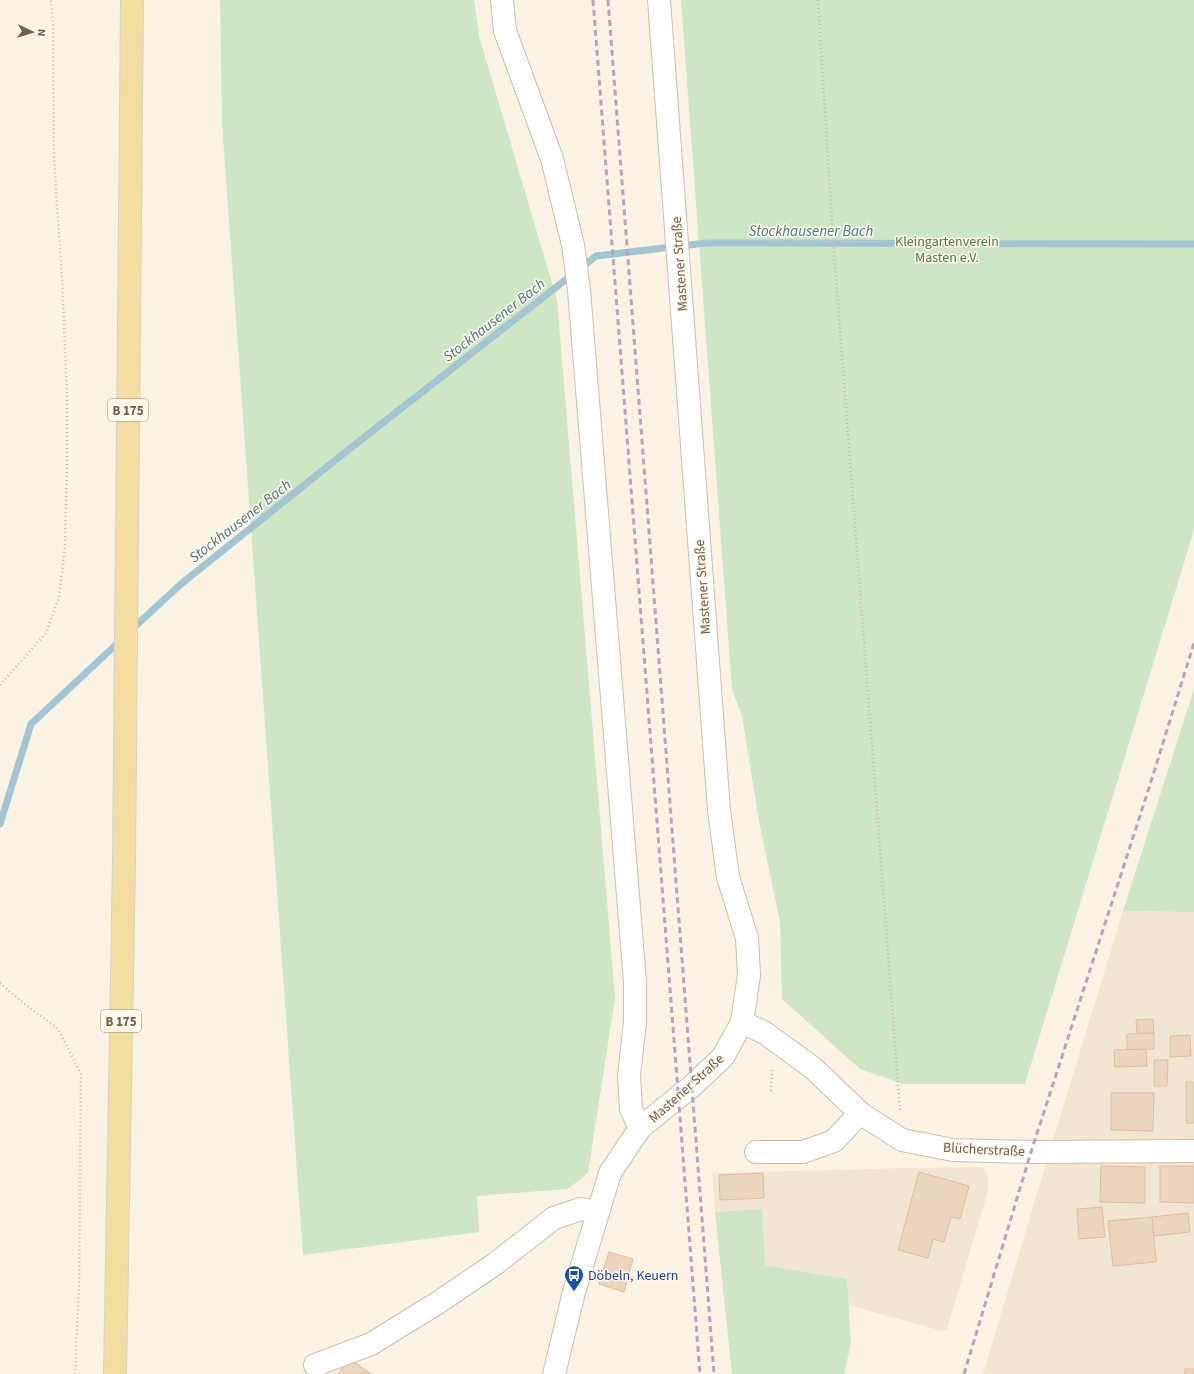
<svg xmlns="http://www.w3.org/2000/svg" width="1194" height="1374" font-family="'Source Sans 3',sans-serif">
<rect width="100%" height="100%" fill="#faf3e3"/>
<g fill="#f1e6d2">
<polygon points="1123,911 1194,912 1194,1374 983,1374 1053,1140"/>
<polygon points="982,1167 988,1176 988,1191 947,1329 942,1331 848,1305 847,1279 765,1265 762,1209 715,1212 712,1173 909,1168"/>
</g>
<g fill="#cee6c3">
<polygon points="220,0 474,0 479,36 557,300 615,998 588,1173 568,1189 477,1196 479,1232 303,1255 222,123"/>
<polygon points="681,0 1194,0 1194,530 1025,1084 903,1084 860,1069 782,999 780,922 759,821 742,716 732,689"/>
<polygon points="1194,689 1194,912 1123,911"/>
<polygon points="762,1209 765,1265 847,1279 851,1343 844,1374 732,1374 715,1212"/>
</g>
<g fill="none" stroke-linecap="round" stroke-linejoin="round">
<g stroke="#a1c5d2" stroke-width="7">
<polyline points="130,631 181,584 343,454 596,256 706,243 1194,244"/>
<polyline points="0,824 31,724 121,640"/>
</g>
</g>
<g fill="#ecd5bd" stroke="#ddbd9f">
<polygon points="1153,1019 1154,1033 1137,1034 1136,1020"/>
<polygon points="1154,1033 1154,1049 1127,1050 1127,1034"/>
<polygon points="1190,1035 1191,1056 1170,1057 1170,1036"/>
<polygon points="1146,1049 1147,1066 1115,1067 1114,1050"/>
<polygon points="1154,1060 1168,1060 1167,1086 1154,1086"/>
<rect x="1186" y="1082" width="8" height="41"/>
<polygon points="1111,1093 1154,1093 1153,1131 1111,1130"/>
<polygon points="1101,1166 1145,1167 1145,1203 1100,1202"/>
<polygon points="1160,1166 1194,1166 1194,1203 1160,1202"/>
<polygon points="919,1172 969,1186 960,1219 951,1217 944,1242 933,1239 928,1258 898,1250"/>
<polygon points="763,1173 764,1198 720,1200 719,1175"/>
<polygon points="1102,1207 1105,1237 1079,1239 1077,1209"/>
<polygon points="1188,1213 1190,1232 1154,1236 1152,1217"/>
<polygon points="1152,1217 1156,1262 1113,1266 1108,1221"/>
<polygon points="609,1252 633,1259 624,1292 599,1284"/>
<polygon points="349,1358 371,1374 338,1374"/>
<rect x="1185" y="1369" width="9" height="5"/>
</g>
<g fill="none" stroke-linecap="round" stroke-linejoin="round">
<g stroke="#ccbeae" stroke-width="24">
<g id="minor">
<polyline points="502,0 505,31 552,159 573,245 579,290 635,982 635,1022 629,1076 631,1109 640,1128"/>
<polyline points="742,1022 765,1033 813,1068 860,1113 902,1140 953,1150 1031,1152 1194,1151"/>
<polyline points="756,1152 803,1152 834,1141 860,1113"/>
<polyline points="315,1365 371,1344 436,1304 495,1264 554,1218 581,1209 598,1212"/>
<polyline points="554,1374 574,1292 610,1173 640,1128 692,1086 723,1057 742,1022 749,975 747,938 728,877 719,810 659,0"/>
</g>
</g>
<g stroke="#d7d1cd" stroke-width="24">
<polyline id="major" points="115,1374 124,861 132,0"/>
</g>
<g stroke="#d1b8a1" stroke-width="2.5" stroke-dasharray="1 3" stroke-linecap="butt">
<polyline points="818,0 834,253 900,1110"/>
<polyline points="0,685 46,633 59,597 65,547 67,460 67,393 62,279 54,159 53,23 51,0"/>
<polyline points="0,983 21,1001 58,1029 81,1074 79,1285 75,1374"/>
<polyline points="771,1091 772,1067"/>
</g>
<use href="#minor" stroke="#fff" stroke-width="22"/>
<use href="#major" stroke="#f3dda1" stroke-width="22"/>
<g stroke="#b7a3c1" stroke-width="3" stroke-dasharray="6 4" stroke-linecap="butt">
<polyline points="593,0 700,1374"/>
<polyline points="608,0 714,1374"/>
<polyline points="964,1374 1031,1152 1149,788 1194,643"/>
</g>
</g>
<defs>
<g id="bus-pin" transform="scale(1)"><path d="M0 17L-7.5 6A9.5 9.5 0 1 1 7.5 6Z" fill="#1a4fb4" stroke="#fdf7e9"/><path d="M-5-6H5V4H4V6H2V4H-2V6H-4V4H-5ZM-3.5-4V0h7V-4ZM-3.5 1.2v1.5H-2V1.2ZM2 1.2v1.5H3.5V1.2Z" fill="#fff"/></g>
</defs>
<g fill-rule="evenodd">
<use href="#bus-pin" x="574" y="1275"/>
</g>
<g text-anchor="middle" stroke-width="3" stroke-linejoin="round" paint-order="stroke">
<g fill="#fdf7e9" stroke="#9a8a7b" stroke-width="1">
<rect x="108" y="399" width="40" height="22" rx="3"/>
<rect x="101" y="1010" width="40" height="22" rx="3"/>
</g>
<g font-size="13" font-weight="bold" fill="#6f5c4c">
<text x="128" y="415">B 175</text>
<text x="121" y="1026">B 175</text>
</g>
<g font-size="14" fill="#527a48" stroke="#fdf7e9">
<text x="947" y="246">Kleingartenverein<tspan x="947" dy="16">Masten e.V.</tspan></text>
</g>
<g font-size="14" fill="#6f5c4c" stroke="#fdf7e9">
<text transform="translate(679 264) rotate(-94)" y="5">Mastener Straße</text>
<text transform="translate(702 587) rotate(-94)" y="5">Mastener Straße</text>
<text transform="translate(686 1088) rotate(-42)" y="5">Mastener Straße</text>
<text transform="translate(984 1149) rotate(3)" y="5">Blücherstraße</text>
</g>
<g font-size="14" fill="#164399" stroke="#fdf7e9" text-anchor="start">
<text x="588" y="1280">Döbeln, Keuern</text>
</g>
<g font-size="15" font-style="italic" fill="#4b7787" stroke="#fdf7e9">
<text x="811" y="236">Stockhausener Bach</text>
<text transform="translate(494 320) rotate(-38)" y="5">Stockhausener Bach</text>
<text transform="translate(240 521) rotate(-38)" y="5">Stockhausener Bach</text>
</g>
</g>
<g transform="translate(32 32) rotate(94)" stroke="#fdf7e9" stroke-width="3" paint-order="stroke">
<path d="M0-3L7 15L0 10L-7 15Z" fill="#6f5c4c"/>
<text y="-6" font-size="11" font-weight="bold" text-anchor="middle" fill="#6f5c4c">N</text>
</g>
</svg>
